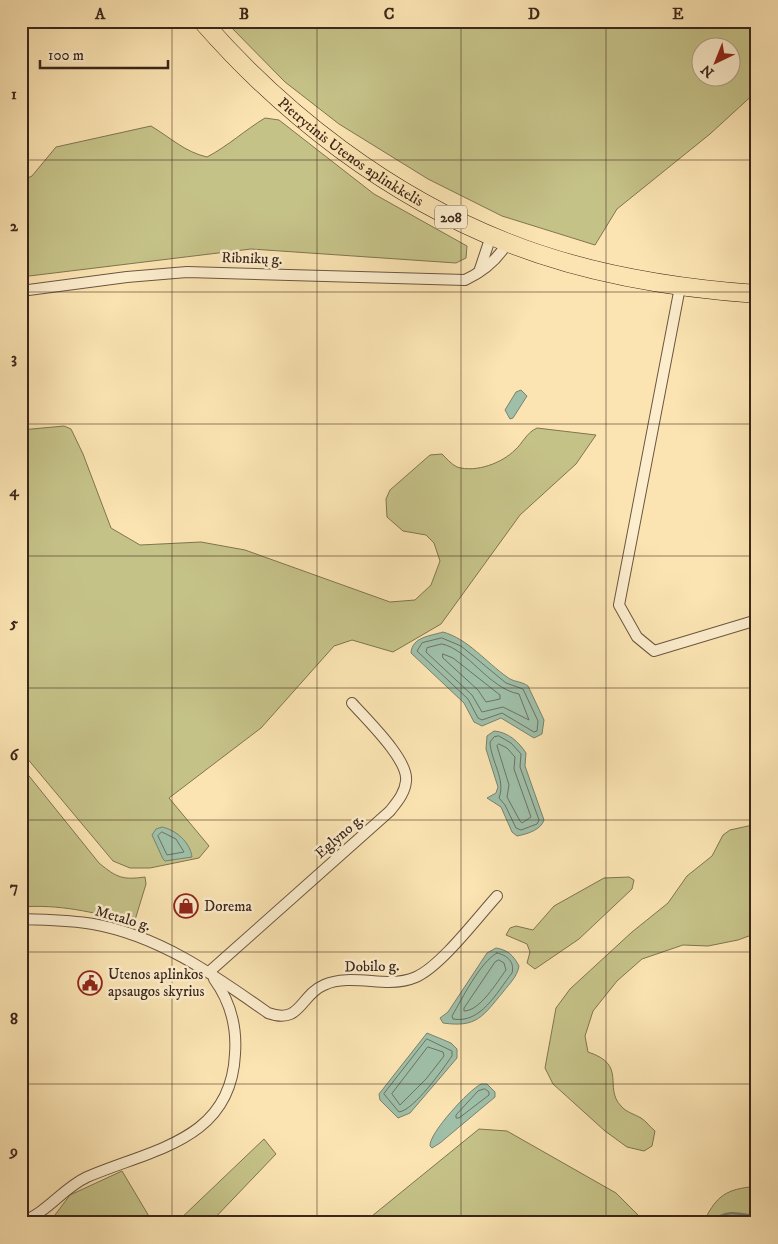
<svg xmlns="http://www.w3.org/2000/svg" width="778" height="1244" font-family="'IM FELL DW Pica',serif">
<rect width="100%" height="100%" fill="#fbe4b2"/>
<filter id="stains"><feTurbulence type="fractalNoise" baseFrequency=".004" numOctaves="4"/><feColorMatrix values="0 0 0 0 .2 0 0 0 0 .09 0 0 0 0 .02 0 0 0 .5 -.17"/></filter>
<radialGradient id="worn" r=".72"><stop offset=".6" stop-color="#630" stop-opacity="0"/><stop offset="1" stop-color="#630" stop-opacity=".3"/></radialGradient>
<g fill="#c5c288" stroke="#807452" fill-rule="evenodd">
<path d="M225 21H757V91L710 134 617 209 595 245 502 216 428 179 339 124 285 82ZM700 48H730V78H700Z"/>
<path d="M265 118 279 120 374 194 467 246 466 258 456 263 251 249 21 277V181L32 176 56 147 151 126C171 138 185 152 207 157 228 146 245 130 265 118Z"/>
<path d="M64 426 71 429 83 454 111 528 140 545 201 542 245 550 390 602 415 600 431 585 440 561 434 543 426 535 403 531 387 517 386 499 390 490 430 455 442 454C446 458 451 464 457 467 476 473 502 463 515 450 523 443 526 433 537 428L596 435 576 464 520 515 441 624 393 652 352 640 334 646 261 728 169 798 209 846 199 858 150 868H130L113 861 21 751V430Z"/>
<path d="M21 766 99 863C117 878 123 880 145 877L146 884 135 920 130 922C93 912 59 904 21 907Z"/>
<path d="M757 824V933L738 940 708 946 683 945 642 959 617 981 593 1011 585 1036 588 1052C628 1065 603 1087 621 1106 626 1112 634 1114 641 1118 646 1121 650 1127 655 1131L652 1146 644 1151 627 1147 605 1131 553 1084 545 1068 556 1008 570 989 632 932 668 903 687 876 712 856 723 835 730 830Z"/>
<polygon points="629,877 634,880 632,889 579,939 535,969 527,963 530,952 527,944 506,935 510,928 516,926 533,930 554,906 604,878"/>
<polygon points="479,1129 507,1131 616,1193 646,1223 359,1223 372,1216"/>
<polygon points="264,1139 276,1154 210,1223 176,1223"/>
<polygon points="122,1171 153,1223 49,1223 70,1195"/>
<path d="M750 1187 757 1194V1223H703C715 1199 723 1190 750 1187Z"/>
</g>
<g fill="#9fbfa8" stroke="#778270">
<polygon points="521,390 527,396 513,418 510,419 505,410 516,392"/>
<path d="M443 632C468 639 486 662 507 677 513 682 521 681 528 686L544 720 542 734 534 738 501 718 482 726 474 722 464 703 411 653C412 637 430 636 443 632Z"/>
<path d="M494 731C508 732 519 742 526 753L525 766 544 820C541 830 527 834 517 836L512 832 501 807 487 798 496 793 498 787 486 749 487 736Z"/>
<path d="M162 827C176 830 190 842 192 857L165 861 163 859 152 835 156 829Z"/>
<path d="M496 948C508 950 513 955 519 966 517 977 510 983 503 992 483 1016 477 1028 443 1023L440 1018 448 1012 487 953Z"/>
<polygon points="427,1033 451,1043 457,1049 457,1058 410,1113 398,1118 380,1100 379,1094"/>
<path d="M481 1084H487L495 1092V1097L440 1143 432 1148 430 1146C429 1133 469 1090 481 1084Z"/>
</g>
<g fill="none" stroke-linecap="round" stroke-linejoin="round">
<g stroke="#6e7262" stroke-width="1">
<polygon points="442,638 461,646 506,683 523,689 538,721 537,731 534,732 502,713 482,720 478,718 468,699 417,651 422,643"/>
<path d="M442 644C468 649 488 688 519 694L529 720 503 707 482 712 472 695 426 652 427 648Z"/>
<polygon points="443,654 453,658 500,695 500,699 486,702 478,690 443,658"/>
<path d="M499 736 511 743 521 754 520 767 539 820 537 824 521 830 516 828 505 805 499 798C506 779 491 762 490 742L494 737Z"/>
<polygon points="499,744 507,748 515,757 514,769 531,817 522,823 520,821 507,797 509,785 497,746"/>
<polygon points="162,832 176,839 184,852 167,855 158,836"/>
<path d="M497 953C507 955 515 962 512 973 497 992 481 1024 453 1019L452 1016C462 999 480 962 497 953Z"/>
<path d="M499 960 504 963 506 970C497 982 480 1011 464 1011V1008L495 962Z"/>
<path d="M427 1039 452 1051V1056C443 1069 414 1110 399 1112L384 1094Z"/>
<polygon points="428,1047 443,1052 444,1056 426,1079 400,1105 392,1094"/>
<polygon points="485,1089 489,1092 489,1095 459,1118 456,1118 456,1115 478,1091"/>
</g>
<path stroke="#778270" stroke-width="2.5" d="M713 1223C723 1208 742 1214 757 1217"/>
<g stroke="#6c5641" stroke-width="12">
<g id="minor">
<polyline points="479,272 491,236"/>
<polyline points="680,287 619,605 637,637 654,651 757,620"/>
<path d="M21 291 127 277 187 272 465 280C482 272 498 259 507 243"/>
<path d="M21 919C45 920 70 920 93 924 160 936 214 975 268 1013 301 1025 300 995 324 985 343 976 369 982 389 982 398 982 407 981 416 977 441 966 477 918 497 896"/>
<path d="M209 972 390 811C397 802 405 793 406 781 409 760 366 719 352 703"/>
<path d="M21 1222C47 1213 63 1188 87 1177 152 1149 231 1141 235 1054 237 1027 230 1001 214 979"/>
</g>
</g>
<g stroke="#3c261b" stroke-width="19">
<g id="trunk">
<path id="s1" d="M202 21C284 115 389 196 506 242 586 274 671 288 757 294"/>
</g>
</g>
<use href="#minor" stroke="#fcedcd" stroke-width="10"/>
<use href="#trunk" stroke="#fbe4b2" stroke-width="18"/>
</g>
<path fill="none" stroke="#3c261b" stroke-width="1" stroke-opacity="0.55" d="M172 21V1223M317 21V1223M461 21V1223M606 21V1223M21 160H757M21 292H757M21 424H757M21 556H757M21 688H757M21 820H757M21 952H757M21 1084H757"/>
<defs>
<g id="shop-ring" transform="scale(1.25)"><circle r="9.5" fill="#fcedcd" stroke="#8f2418" stroke-width="1.5"/><path d="M-5-2.5h2.3a2.7 3.5 0 0 1 5.4 0H5L5.5 6h-11ZM-1.5-2.5h3a1.5 2.3 0 0 0-3 0Z" fill="#8f2418"/></g>
<g id="civic-ring" transform="scale(1.25)"><circle r="9.5" fill="#fcedcd" stroke="#8f2418" stroke-width="1.5"/><path d="M-.6-6.5H3V-4.5H.6V-3L4-1V1h2V6H-6V1h2V-1L-.6-3ZM-1.2 2.5V6h2.4V2.5Z" fill="#8f2418"/></g>
</defs>
<g fill-rule="evenodd">
<use href="#shop-ring" x="186" y="906"/>
<use href="#civic-ring" x="90" y="983"/>
</g>
<g text-anchor="middle" stroke-width="5" stroke-linejoin="round" paint-order="stroke">
<rect fill="#fcedcd" stroke="#766250" stroke-width="1" x="435" y="205.5" width="32" height="23" rx="4"/>
<g font-size="14" font-weight="bold" fill="#3c261b">
<text x="451" y="222">208</text>
</g>
<g font-size="15" fill="#3c261b" stroke="#fcedcd">
<text dy="5" stroke="none"><textPath href="#s1" startOffset="199">Pietrytinis Utenos aplinkkelis</textPath></text>
<text transform="translate(252 258) rotate(2)" y="5">Ribnikų g.</text>
<text transform="translate(339 836) rotate(-41)" y="5">Eglyno g.</text>
<text transform="translate(123 918) rotate(16)" y="5">Metalo g.</text>
<text transform="translate(372 966) rotate(-1)" y="5">Dobilo g.</text>
</g>
<g font-size="15" fill="#3c261b" stroke="#fcedcd" text-anchor="start">
<text x="204" y="911">Dorema</text>
<text x="108" y="979">Utenos aplinkos<tspan x="108" dy="17">apsaugos skyrius</tspan></text>
</g>
</g>
<rect width="778" height="1244" fill="none" stroke="#fbe4b2" stroke-width="55"/>
<g transform="translate(716 62) rotate(223)"><circle r="24" fill="#fcedcd" stroke="#af9d86"/>
<path d="M0-4L9 19L0 12L-9 19Z" fill="#8f2418"/>
<text y="-8" font-size="14" font-weight="bold" text-anchor="middle" fill="#3c261b">N</text>
</g>
<path d="M40 60v8h128v-8" fill="none" stroke="#3c261b" stroke-width="2.5"/>
<text x="48" y="60" font-size="15" fill="#3c261b" stroke="#fcedcd" stroke-width="4" paint-order="stroke">100 m</text>
<rect x="28" y="28" width="722" height="1188" fill="none" stroke="#3c261b" stroke-width="2"/>
<g font-size="16" text-anchor="middle" font-weight="bold" fill="#3c261b">
<text x="100" y="19">A</text>
<text x="244" y="19">B</text>
<text x="389" y="19">C</text>
<text x="534" y="19">D</text>
<text x="678" y="19">E</text>
<text x="14" y="99">1</text>
<text x="14" y="231">2</text>
<text x="14" y="363">3</text>
<text x="14" y="496">4</text>
<text x="14" y="628">5</text>
<text x="14" y="760">6</text>
<text x="14" y="892">7</text>
<text x="14" y="1024">8</text>
<text x="14" y="1156">9</text>
</g>
<rect width="100%" height="100%" filter="url(#stains)"/>
<rect width="100%" height="100%" fill="url(#worn)"/>
</svg>
